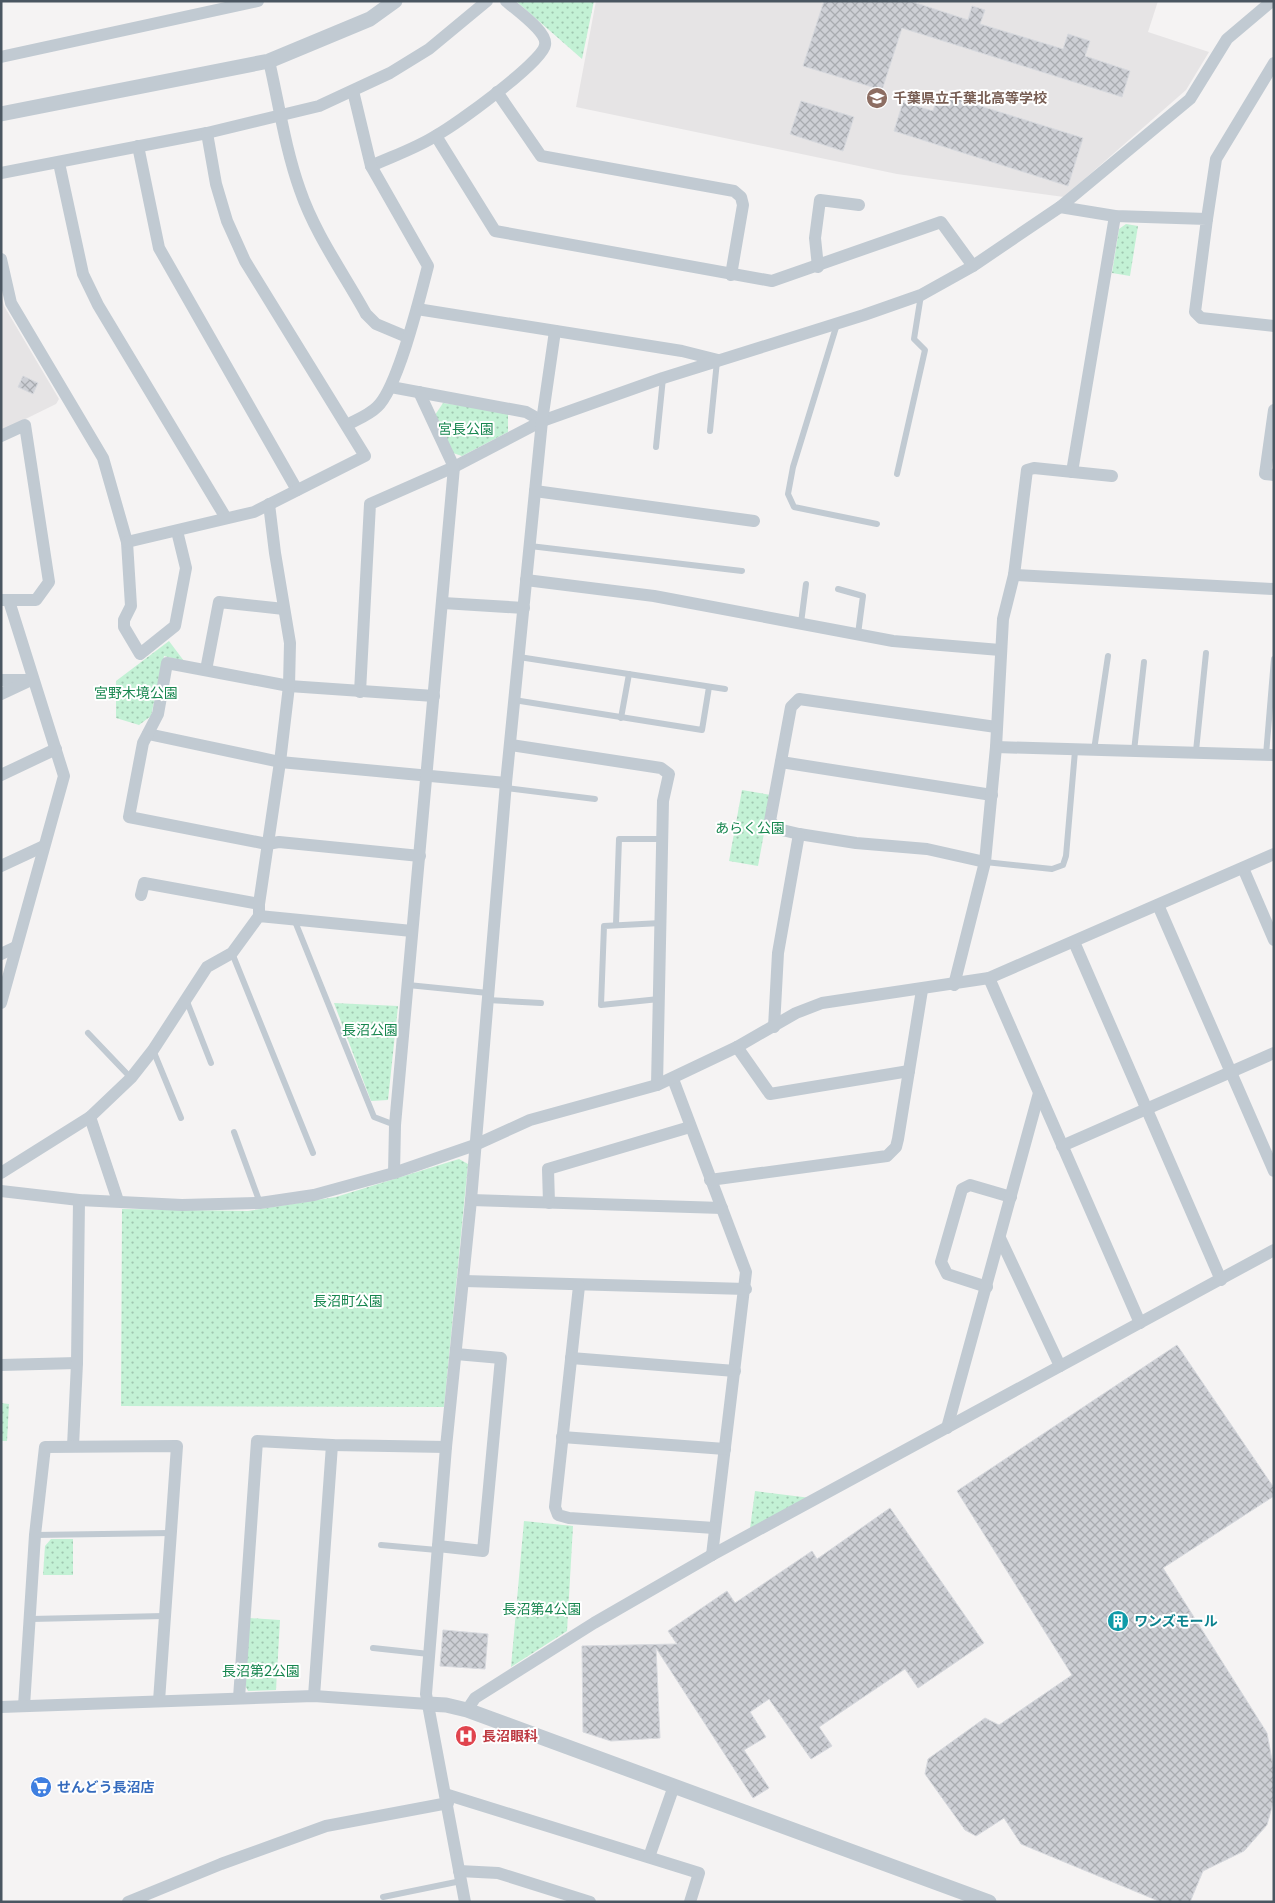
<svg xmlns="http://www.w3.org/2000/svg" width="1275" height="1903" font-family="Poppins,'Noto Sans JP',sans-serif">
<defs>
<pattern id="park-dots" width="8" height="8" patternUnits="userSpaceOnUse" patternTransform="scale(1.25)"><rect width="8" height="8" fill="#c3f1d5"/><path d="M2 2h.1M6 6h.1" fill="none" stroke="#a0c6b0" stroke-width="1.8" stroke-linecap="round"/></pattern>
<pattern id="building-cross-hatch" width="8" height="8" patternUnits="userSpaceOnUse" patternTransform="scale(1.25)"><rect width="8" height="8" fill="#cdcfd5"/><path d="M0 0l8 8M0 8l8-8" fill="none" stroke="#a8abb0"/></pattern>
</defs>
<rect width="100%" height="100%" fill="#f5f3f3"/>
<g fill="#e6e4e5">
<polygon points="596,1 1158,1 1148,32 1209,52 1186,90 1064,197 897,174 576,107"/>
<polygon points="1,294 4,306 59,399 56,404 1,431"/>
</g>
<g fill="url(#park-dots)">
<polygon points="516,1 594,1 582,59"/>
<polygon points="1126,224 1138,226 1130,276 1112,273 1119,229"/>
<polygon points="443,403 508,412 508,432 462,456 453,453 435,415"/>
<polygon points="169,641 184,661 164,656 151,716 139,725 116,718 116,681"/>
<polygon points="742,790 771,795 758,866 729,861"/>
<polygon points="334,1003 398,1006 388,1100 371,1101"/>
<polygon points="459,1159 468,1164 444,1407 121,1406 122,1209 248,1211 336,1197"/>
<polygon points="1,1403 9,1404 7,1441 1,1441"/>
<polygon points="755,1491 811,1498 750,1529"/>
<polygon points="524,1521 573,1526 567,1631 511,1667"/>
<polygon points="51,1539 73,1539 73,1575 43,1575 45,1546"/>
<polygon points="249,1618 280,1620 276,1690 248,1691 245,1685"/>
</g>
<g fill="url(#building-cross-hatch)" stroke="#d7d9de">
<polygon points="824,1 910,1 968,20 972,6 985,10 980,24 1063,49 1068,34 1090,41 1085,56 1130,71 1122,97 902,28 882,90 803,66"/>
<polygon points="939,93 1083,138 1068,186 894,131 903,102 933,111"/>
<polygon points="801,101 854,117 843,151 790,134"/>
<polygon points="23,376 38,383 33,394 18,387"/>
<polygon points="1177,1345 1274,1488 1274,1496 1163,1568 1267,1733 1274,1771 1274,1799 1267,1825 1244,1851 1203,1871 1190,1902 1161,1902 1021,1844 1004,1818 976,1836 965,1830 925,1774 928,1759 985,1718 999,1725 1072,1675 957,1491"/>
<polygon points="890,1508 984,1643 918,1688 905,1669 819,1727 832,1746 811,1759 769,1699 750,1712 766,1737 744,1750 769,1788 753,1798 656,1648 660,1738 611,1741 583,1732 582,1646 677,1644 668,1631 727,1591 735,1603 812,1551 817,1559"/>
<polygon points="443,1630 488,1634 485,1669 440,1666"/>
</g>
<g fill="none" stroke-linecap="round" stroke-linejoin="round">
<g stroke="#c1cad2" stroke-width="6">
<polyline points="837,324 793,467 788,494 794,507 877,524"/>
<polyline points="710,431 717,361"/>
<polyline points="656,447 663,378"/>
<polyline points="897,474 925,350 914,339 921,295"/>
<polyline points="530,546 742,571"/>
<polyline points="838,589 863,596 858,634"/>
<polyline points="801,623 806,584"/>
<polyline points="519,657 725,689"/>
<polyline points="514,700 702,730 709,687"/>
<polyline points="621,718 629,674"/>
<polyline points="1094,750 1108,656"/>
<polyline points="1134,751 1144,662"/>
<polyline points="1196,751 1206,653"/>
<polyline points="1266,755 1274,659"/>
<polyline points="506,788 595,799"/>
<polyline points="985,862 1052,869 1063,865 1066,856 1075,751"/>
<polyline points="294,919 374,1117 395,1125"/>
<polyline points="616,924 619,839 662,839"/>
<polyline points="232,953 313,1153"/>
<polyline points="408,985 488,993"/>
<polyline points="186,999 211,1063"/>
<polyline points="659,999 601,1005 604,926 661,923"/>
<polyline points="488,1000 541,1003"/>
<polyline points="88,1033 131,1078"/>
<polyline points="153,1050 181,1118"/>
<polyline points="234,1132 260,1203"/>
<polyline points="35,1535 171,1533"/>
<polyline points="381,1545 437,1550"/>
<polyline points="31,1619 164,1616"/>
<polyline points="373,1648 429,1654"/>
<polyline points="383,1897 461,1881"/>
</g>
<g stroke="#c1cad2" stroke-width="12">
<polyline points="1,57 258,1"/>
<path d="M269 61C279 104 285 148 300 190 315 234 344 274 366 314L376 324 407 337"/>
<polyline points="497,92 541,156 734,191 741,197 743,205 731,275"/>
<polyline points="436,136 495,231 772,281 941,222 973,266"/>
<polyline points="138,146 159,248 297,490"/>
<polyline points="59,163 83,274 98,305 226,518"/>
<path d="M371 166C393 156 417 148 437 135 455 125 543 62 545 45 548 32 516 10 506 1"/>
<polyline points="1,173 207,133 319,106 390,73 429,49 487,1"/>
<polyline points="1060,207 1115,216 1207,219 1195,312 1201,318 1274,326"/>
<polyline points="1207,219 1216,159 1274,63"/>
<polyline points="1,259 11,303 103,458 127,542 131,606 124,620 124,627 140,654 175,626 186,568 177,531"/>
<polyline points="818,267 815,238 820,200 859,205"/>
<polyline points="417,309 682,351 718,360"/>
<polyline points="391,387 526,412 542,421"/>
<polyline points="1274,410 1265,474 1274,475"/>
<path d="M347 425C356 420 369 415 377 407 398 388 420 297 428 266L371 166 353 91"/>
<polyline points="1,436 25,425 49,582 36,600 1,600"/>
<polyline points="1072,472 1115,216"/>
<polyline points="535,491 754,521"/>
<polyline points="127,542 254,512 365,456 245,261 227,221 216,184 207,133"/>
<polyline points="1014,575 1274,589"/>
<polyline points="526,580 654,596 893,641 1000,650"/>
<polyline points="443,603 524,608"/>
<polyline points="206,670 219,602 284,609"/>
<polyline points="1,680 28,680"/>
<polyline points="360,692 370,504 454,467 542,421 663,378 864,315 921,295 973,266 1060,207 1190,99 1227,39 1272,1"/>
<polyline points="1,694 33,679"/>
<polyline points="148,734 280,762 506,783"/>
<polyline points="511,745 661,768 669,774 663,801 657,1085"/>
<polyline points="996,747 1274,755"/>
<polyline points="781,762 992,795"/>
<polyline points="1,775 56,749"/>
<polyline points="420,856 279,842 267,844 129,817 143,743 158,714 167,663 289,686 434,696"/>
<polyline points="985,862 927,849 856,843 799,834 778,829 770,821 791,707 799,699 996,727"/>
<polyline points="1,866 44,846"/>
<polyline points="1243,868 1274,940"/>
<polyline points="141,895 144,883 259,904"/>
<polyline points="1158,905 1274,1171"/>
<polyline points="259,916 259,904 280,762 289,686 290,643 275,553 269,504"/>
<polyline points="1074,942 1221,1280"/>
<polyline points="1,954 16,947"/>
<polyline points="989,978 1140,1323"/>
<polyline points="954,985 985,862 996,747 1003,619 1014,575 1027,470 1034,468 1112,476"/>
<polyline points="1,1003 64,776 9,601"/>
<polyline points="774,1027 778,953 799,834"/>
<polyline points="737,1047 770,1094 909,1071"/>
<polyline points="673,1079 746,1272 712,1555"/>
<polyline points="90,1117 118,1201"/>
<polyline points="1062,1146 1274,1053"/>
<polyline points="1,1173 90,1117 131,1078 153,1050 207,967 232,953 259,916 412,931"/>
<polyline points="394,1173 395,1125 454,467 419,392"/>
<polyline points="710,1180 887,1156 896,1147 898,1139 922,990"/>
<polyline points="1,1191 79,1200 182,1205 260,1203 314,1195 394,1173 475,1145 530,1120 657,1085 737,1047 796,1013 822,1003 989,978 1274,854"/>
<polyline points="471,1200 722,1208"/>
<polyline points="549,1203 548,1169 690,1127"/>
<polyline points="1000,1238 1060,1366"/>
<polyline points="464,1281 746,1289"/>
<polyline points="579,1286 555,1507 558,1515 569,1518 714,1528"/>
<polyline points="987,1287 947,1274 941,1262 962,1189 970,1185 1011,1197"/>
<polyline points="571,1358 735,1371"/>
<polyline points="1,1365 77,1363"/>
<polyline points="947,1428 1039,1093"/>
<polyline points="562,1437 725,1449"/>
<polyline points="73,1446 77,1363 79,1200"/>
<polyline points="438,1546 483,1551 501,1358 456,1354"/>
<polyline points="314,1696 332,1445"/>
<polyline points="239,1698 257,1441 332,1445 446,1447"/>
<polyline points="24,1706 35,1535 45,1447 177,1446 159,1701"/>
<polyline points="1,1707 314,1696 428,1704"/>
<polyline points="467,1710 475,1698 594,1623 712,1555 1274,1250"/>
<polyline points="445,1794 699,1873 690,1902"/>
<polyline points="649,1857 674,1786"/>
<polyline points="459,1871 498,1873 590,1902"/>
<polyline points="128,1902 221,1864 326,1826 448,1803"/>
<polyline points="465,1902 426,1694 446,1447 471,1200 506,783 542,421 555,331"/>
</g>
<g stroke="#c1cad2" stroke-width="15">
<polyline points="1,114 269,61 370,19 395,1"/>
<polyline points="428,1704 446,1705 467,1710 989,1902"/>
</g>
</g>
<defs>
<g id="school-disc" transform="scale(1.125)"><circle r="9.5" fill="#8d6e63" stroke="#fff"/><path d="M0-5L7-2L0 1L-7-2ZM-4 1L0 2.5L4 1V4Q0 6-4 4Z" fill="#fff"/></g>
<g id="building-disc" transform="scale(1.125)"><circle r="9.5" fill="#0f9aa8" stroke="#fff"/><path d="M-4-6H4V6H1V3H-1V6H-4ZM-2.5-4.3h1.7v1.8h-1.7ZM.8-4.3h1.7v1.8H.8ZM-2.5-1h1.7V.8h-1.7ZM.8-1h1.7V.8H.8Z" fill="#fff"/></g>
<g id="hospital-disc" transform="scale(1.125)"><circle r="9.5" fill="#e0444e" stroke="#fff"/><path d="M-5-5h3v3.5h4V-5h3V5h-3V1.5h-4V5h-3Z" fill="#fff"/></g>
<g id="supermarket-disc" transform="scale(1.125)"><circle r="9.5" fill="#3f7fe0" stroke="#fff"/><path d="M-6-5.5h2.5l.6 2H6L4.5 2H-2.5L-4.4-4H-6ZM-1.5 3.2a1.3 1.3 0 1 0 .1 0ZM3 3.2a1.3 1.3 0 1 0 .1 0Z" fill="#fff"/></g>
</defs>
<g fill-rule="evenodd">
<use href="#school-disc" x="877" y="98"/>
<use href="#building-disc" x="1118" y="1621"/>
<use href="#hospital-disc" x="466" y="1736"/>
<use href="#supermarket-disc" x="41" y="1787"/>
</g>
<g text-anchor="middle" stroke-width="4" stroke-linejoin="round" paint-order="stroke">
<g font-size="14" font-weight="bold" fill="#785e54" stroke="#fff" text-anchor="start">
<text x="893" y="103">千葉県立千葉北高等学校</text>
</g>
<g font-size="14" fill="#17864f" stroke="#fff">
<text x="466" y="434">宮長公園</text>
<text x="136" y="698">宮野木境公園</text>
<text x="750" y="833">あらく公園</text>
<text x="370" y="1035">長沼公園</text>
<text x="348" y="1306">長沼町公園</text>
<text x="542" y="1614">長沼第4公園</text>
<text x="261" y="1676">長沼第2公園</text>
</g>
<g font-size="14" font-weight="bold" fill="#0d838f" stroke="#fff" text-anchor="start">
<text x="1134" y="1626">ワンズモール</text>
</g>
<g font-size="14" font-weight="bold" fill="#be3a42" stroke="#fff" text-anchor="start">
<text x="482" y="1741">長沼眼科</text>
</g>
<g font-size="14" font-weight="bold" fill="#366cbe" stroke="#fff" text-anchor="start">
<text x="57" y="1792">せんどう長沼店</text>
</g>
</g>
<rect width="1275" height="1903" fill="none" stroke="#4a5661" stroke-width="5"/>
</svg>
